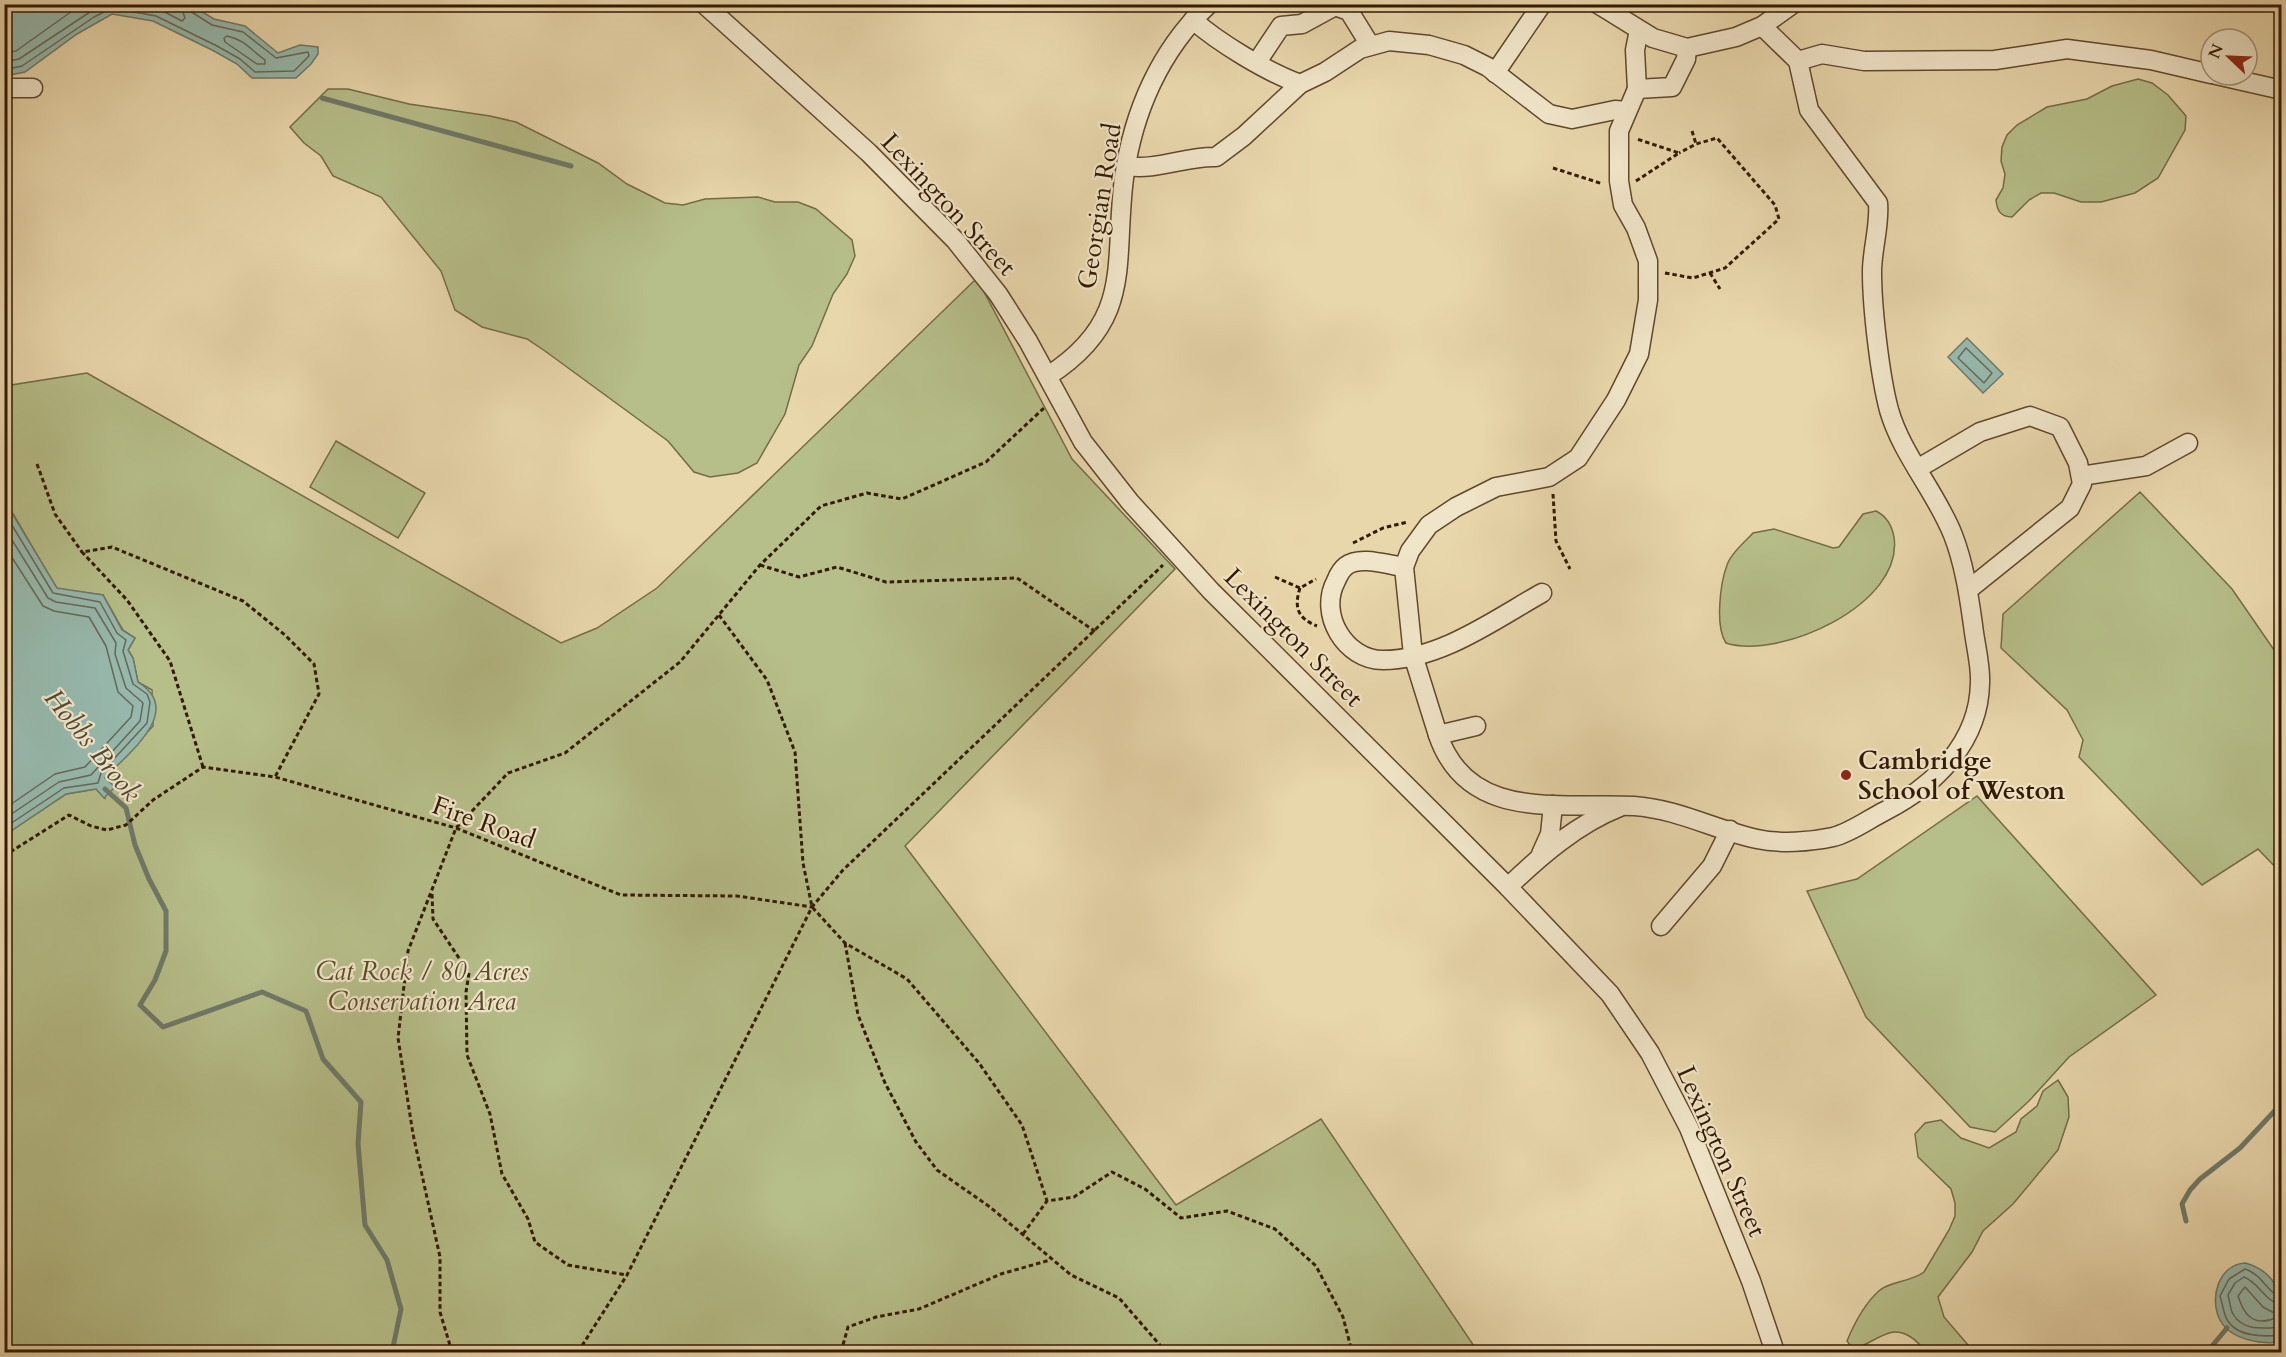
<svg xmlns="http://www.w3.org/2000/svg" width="2286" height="1357" font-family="Cardo,serif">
<rect width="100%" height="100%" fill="#e9d7ac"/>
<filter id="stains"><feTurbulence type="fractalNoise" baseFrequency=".00333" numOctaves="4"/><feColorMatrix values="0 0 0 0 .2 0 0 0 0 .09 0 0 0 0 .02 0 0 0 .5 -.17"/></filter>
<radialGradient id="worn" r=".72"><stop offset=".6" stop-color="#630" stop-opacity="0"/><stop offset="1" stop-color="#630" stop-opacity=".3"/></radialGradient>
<g fill="#b6be89" stroke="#746c46" stroke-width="1.5">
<path d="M2138 79 2152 83 2168 95 2186 116 2185 130 2158 178 2135 193 2101 202H2081L2054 193H2041L2029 200 2012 217C2001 217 1997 211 1996 200L2003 188 2005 174 2001 161 2002 147 2007 135 2017 125 2047 107 2087 99 2112 86Z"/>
<polygon points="328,89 348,89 409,104 490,116 516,122 598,163 627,184 665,203 683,205 705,199 758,197 775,202 798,202 816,209 852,240 855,256 847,274 833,294 812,346 799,365 785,414 757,463 738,473 710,477 694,472 668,441 545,351 527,339 482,327 455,310 441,271 381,197 333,176 321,156 304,143 290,127"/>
<polygon points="975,280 982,288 1072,459 1175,569 905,846 1176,1205 1321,1119 1478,1352 5,1352 4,835 66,794 96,789 105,798 104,778 153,726 152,690 138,682 133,658 128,650 135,638 123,630 103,595 57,589 5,500 5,386 87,373 561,643 597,628 657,588"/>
<polygon points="336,441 425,493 398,538 310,487"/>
<polygon points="2140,492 2232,589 2281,660 2281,873 2258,849 2202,885 2079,757 2083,740 2067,710 2001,648 2003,614"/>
<path d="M1876 511C1886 516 1892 526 1894 537 1904 605 1779 660 1726 643 1715 627 1720 584 1727 565 1731 553 1745 542 1753 533L1774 529 1833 548 1839 547 1863 514Z"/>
<polygon points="1977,796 2156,995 2069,1057 2029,1101 1995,1132 1970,1127 1866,1017 1807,891 1857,879"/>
<path d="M2058 1080 2068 1097 2069 1117 2058 1150 2013 1204 1983 1231 1972 1252 1938 1297 1944 1317 1974 1352H1924C1919 1340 1903 1329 1889 1333 1876 1337 1866 1346 1853 1349L1847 1341C1854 1324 1866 1302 1880 1290 1891 1281 1911 1282 1924 1272L1949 1230 1955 1216V1203L1951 1189 1918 1157 1915 1134 1925 1123 1941 1120 1961 1138 1989 1148 2016 1132 2021 1119 2037 1106 2043 1091Z"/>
</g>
<g fill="#97b9ad" stroke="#6f7969" stroke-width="1.5">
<polygon points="4,5 191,5 214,19 245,26 278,53 300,45 318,47 318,54 311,64 296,78 252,78 237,64 214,51 153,21 112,14 77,34 25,72 5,76"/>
<polygon points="1967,338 2003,374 1983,393 1948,357"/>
<path d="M4 500 57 588 103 595 122 630 135 638 128 650 133 658 138 682C185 711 128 753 105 778L115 787 104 798 96 789 66 794 5 835Z"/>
<path d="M2245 1263C2285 1274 2282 1306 2281 1339 2275 1344 2267 1343 2259 1342 2245 1340 2228 1335 2220 1320 2209 1299 2218 1265 2245 1263Z"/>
</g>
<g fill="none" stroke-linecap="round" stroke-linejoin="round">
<g stroke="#646958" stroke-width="1.5">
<polyline points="130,4 157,8 182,21 185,18 180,4"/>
<path d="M227 36C245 40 251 50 265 60V64H257L225 42 224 38Z"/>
<polyline points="4,53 16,51 82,4"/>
<polyline points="4,62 19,59 102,4"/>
<polyline points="4,70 22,66 94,17 112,8 156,16 217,46 240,59 255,72 294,71 309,56 308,52 276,58 243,32 212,25 190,11 188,4"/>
<polygon points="1966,348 1992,373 1984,383 1958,358"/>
<polyline points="4,512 53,593 100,602 117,633 126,640 123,651 133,684 147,694 150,702 147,723 101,773 98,783 64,788 4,828"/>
<polyline points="4,527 48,598 56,602 95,608 116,643 115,654 126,688 143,703 140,721 91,775 59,782 4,819"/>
<polyline points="4,545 43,606 54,611 89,617 106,646 118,692 133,706 131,717 85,767 55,774 4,809"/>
<path d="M2245 1287 2263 1307 2276 1314V1318C2253 1327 2244 1315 2238 1296Z"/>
<path d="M2282 1297C2269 1295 2262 1274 2245 1269L2229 1279 2220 1296C2222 1302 2223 1309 2225 1315 2233 1338 2263 1337 2282 1335"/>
<path d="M2282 1304C2265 1303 2260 1283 2244 1277L2235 1283 2228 1295C2230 1301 2230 1309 2233 1314 2243 1332 2265 1328 2282 1327"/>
</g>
<g stroke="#6f7969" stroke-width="5">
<polyline points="322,98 571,166"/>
<polyline points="105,789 126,808 135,845 149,879 166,911 166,951 155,980 140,1005 163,1027 262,992 306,1011 323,1059 361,1102 358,1144 365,1225 387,1260 401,1309 392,1352"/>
<polyline points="2186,1221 2182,1204 2190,1190 2200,1179 2240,1148 2282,1103"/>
<polyline points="2207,1352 2227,1328"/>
</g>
<g stroke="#60482c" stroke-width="21">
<g id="minor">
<polyline points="704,4 869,153 955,240 998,294 1028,341 1083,442 1130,502 1211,591 1508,887 1610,994 1650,1053 1689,1128 1751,1281 1775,1352"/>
<polyline points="1598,4 1653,38 1687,48 1736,37 1762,26 1793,4"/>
<path d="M1193 20C1219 43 1267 72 1300 84"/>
<polyline points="1798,61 1822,54 1864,61 1995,60 2067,49 2151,60 2211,74"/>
<polyline points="1257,62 1281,26 1302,24 1335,6 1349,11 1370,45"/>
<polyline points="1495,73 1542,4"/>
<polyline points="2216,75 2282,90"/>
<polyline points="4,88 33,88"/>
<polyline points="1637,89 1635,50 1639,30"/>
<path d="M1126 166C1157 171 1185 156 1216 157L1244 136 1300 84 1325 72 1360 49 1389 41 1429 45 1464 55 1488 67 1549 114 1572 119 1615 110 1627 111"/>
<path d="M1048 376C1135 320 1113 264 1124 178 1133 112 1160 50 1209 4"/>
<polyline points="1917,469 1980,432 2030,416 2060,427 2078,463 2082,484 2070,508 1968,590"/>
<polyline points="2081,476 2146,466 2188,443"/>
<path d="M1404 567C1388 565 1360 555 1346 566 1342 569 1338 576 1336 581 1318 614 1345 660 1383 660 1440 660 1494 620 1542 593"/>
<path d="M1476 726 1438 735C1468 823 1561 802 1634 806 1678 809 1715 830 1757 839 1780 844 1810 842 1833 837 1850 833 1869 819 1885 811 1934 786 1979 743 1980 683 1981 665 1975 644 1973 625 1969 596 1964 563 1953 535 1936 492 1902 455 1889 410 1880 376 1872 308 1872 272 1872 249 1880 226 1878 203L1809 110 1798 61 1762 26"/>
<polyline points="1438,735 1413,655 1404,567 1410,551 1429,525 1456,507 1496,487 1549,477 1578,458 1616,400 1639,354 1648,300 1648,261 1636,228 1623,205 1619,181 1619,131 1637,89 1672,87 1686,59 1687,48"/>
<polyline points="1541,854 1550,834 1553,805"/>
<path d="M1508 887C1540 856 1577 824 1620 807"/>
<polyline points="1661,926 1712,866 1730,830"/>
</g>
</g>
<g stroke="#321902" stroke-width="3" stroke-dasharray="4.5 3" stroke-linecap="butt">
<polyline points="1692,131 1696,144"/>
<polyline points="1553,168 1603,184"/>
<polyline points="1636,181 1679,153 1637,139"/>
<polyline points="1665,273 1693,278 1725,268 1779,219 1775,205 1717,138 1696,144 1679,153"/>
<polyline points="1710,273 1720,289"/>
<polyline points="37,464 55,514 82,552"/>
<polyline points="1553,494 1556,541 1570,569"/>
<polyline points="1353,543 1383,528 1408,522"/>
<polyline points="760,565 799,577 837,567 886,582 1017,578 1096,632"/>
<polyline points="1275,577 1300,588 1316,579"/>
<path d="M1300 588C1294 607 1297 618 1317 626"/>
<polyline points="719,615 767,680 795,752 803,863 812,907 845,943 907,979 979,1063 1022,1125 1047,1201"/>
<polyline points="203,767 170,661 127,600 82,552 112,547 243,601 285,635 314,664 319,694 275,777"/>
<polyline points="4,856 69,815 91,826 107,830 126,825 153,800 203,767 275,777 456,828 621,895 737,896 812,907"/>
<polyline points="432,894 433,919 469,973 466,992 467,1055 490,1114 502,1174 528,1219 535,1242 568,1265 627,1275"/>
<polyline points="845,943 858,1015 885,1083 916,1142 937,1170 990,1207 1071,1275 1119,1298 1166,1352"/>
<polyline points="1023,1234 1047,1201 1074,1197 1112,1172 1145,1189 1181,1218 1227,1211 1275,1229 1316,1266 1343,1317 1352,1352"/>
<polyline points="452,1352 440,1312 440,1257 413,1134 398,1038 408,951 456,828 508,773 565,753 680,662 760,565 821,506 867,493 902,499 986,462 1044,408"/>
<polyline points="578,1352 627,1275 812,907 843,870 1163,565"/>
<polyline points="841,1352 848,1327 876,1317 919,1309 1001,1274 1050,1260"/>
</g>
<use href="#minor" stroke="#f1e5c9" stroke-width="18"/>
</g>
<circle fill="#8f2418" stroke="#f1e5c9" stroke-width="2" cx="1846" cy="775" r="6"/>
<g text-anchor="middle" stroke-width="4.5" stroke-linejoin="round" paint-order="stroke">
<g font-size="26" fill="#321902" stroke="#f1e5c9">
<text transform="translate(949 204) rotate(47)" y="9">Lexington Street</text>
<text transform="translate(1099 206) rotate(-81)" y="9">Georgian Road</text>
<text transform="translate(1294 637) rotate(45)" y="9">Lexington Street</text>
<text transform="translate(484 822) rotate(20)" y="9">Fire Road</text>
<text transform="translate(1722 1151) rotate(66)" y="9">Lexington Street</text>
</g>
<g font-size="26" font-weight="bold" fill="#321902" stroke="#f1e5c9" text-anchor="start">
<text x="1858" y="769">Cambridge<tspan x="1858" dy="30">School of Weston</tspan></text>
</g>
<g font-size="26" font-style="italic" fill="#5a4b2a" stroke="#f1e5c9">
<text x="422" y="980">Cat Rock / 80 Acres<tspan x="422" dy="30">Conservation Area</tspan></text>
</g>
<g font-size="27" font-style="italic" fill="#504935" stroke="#f1e5c9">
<text transform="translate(93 745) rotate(51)" y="9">Hobbs Brook</text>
</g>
</g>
<rect width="2286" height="1357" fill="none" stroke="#e9d7ac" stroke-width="24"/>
<rect x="6" y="6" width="2274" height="1345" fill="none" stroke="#321902" stroke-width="3"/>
<rect x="12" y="12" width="2262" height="1333" fill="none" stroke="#321902" stroke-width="1.5"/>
<g transform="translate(2229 57) rotate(293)"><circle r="28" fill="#f1e5c9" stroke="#a59379" stroke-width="1.5"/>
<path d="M0-4.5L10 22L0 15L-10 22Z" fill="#8f2418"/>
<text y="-9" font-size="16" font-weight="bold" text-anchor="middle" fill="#321902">N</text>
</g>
<rect width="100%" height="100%" filter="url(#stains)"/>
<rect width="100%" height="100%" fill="url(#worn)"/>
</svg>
